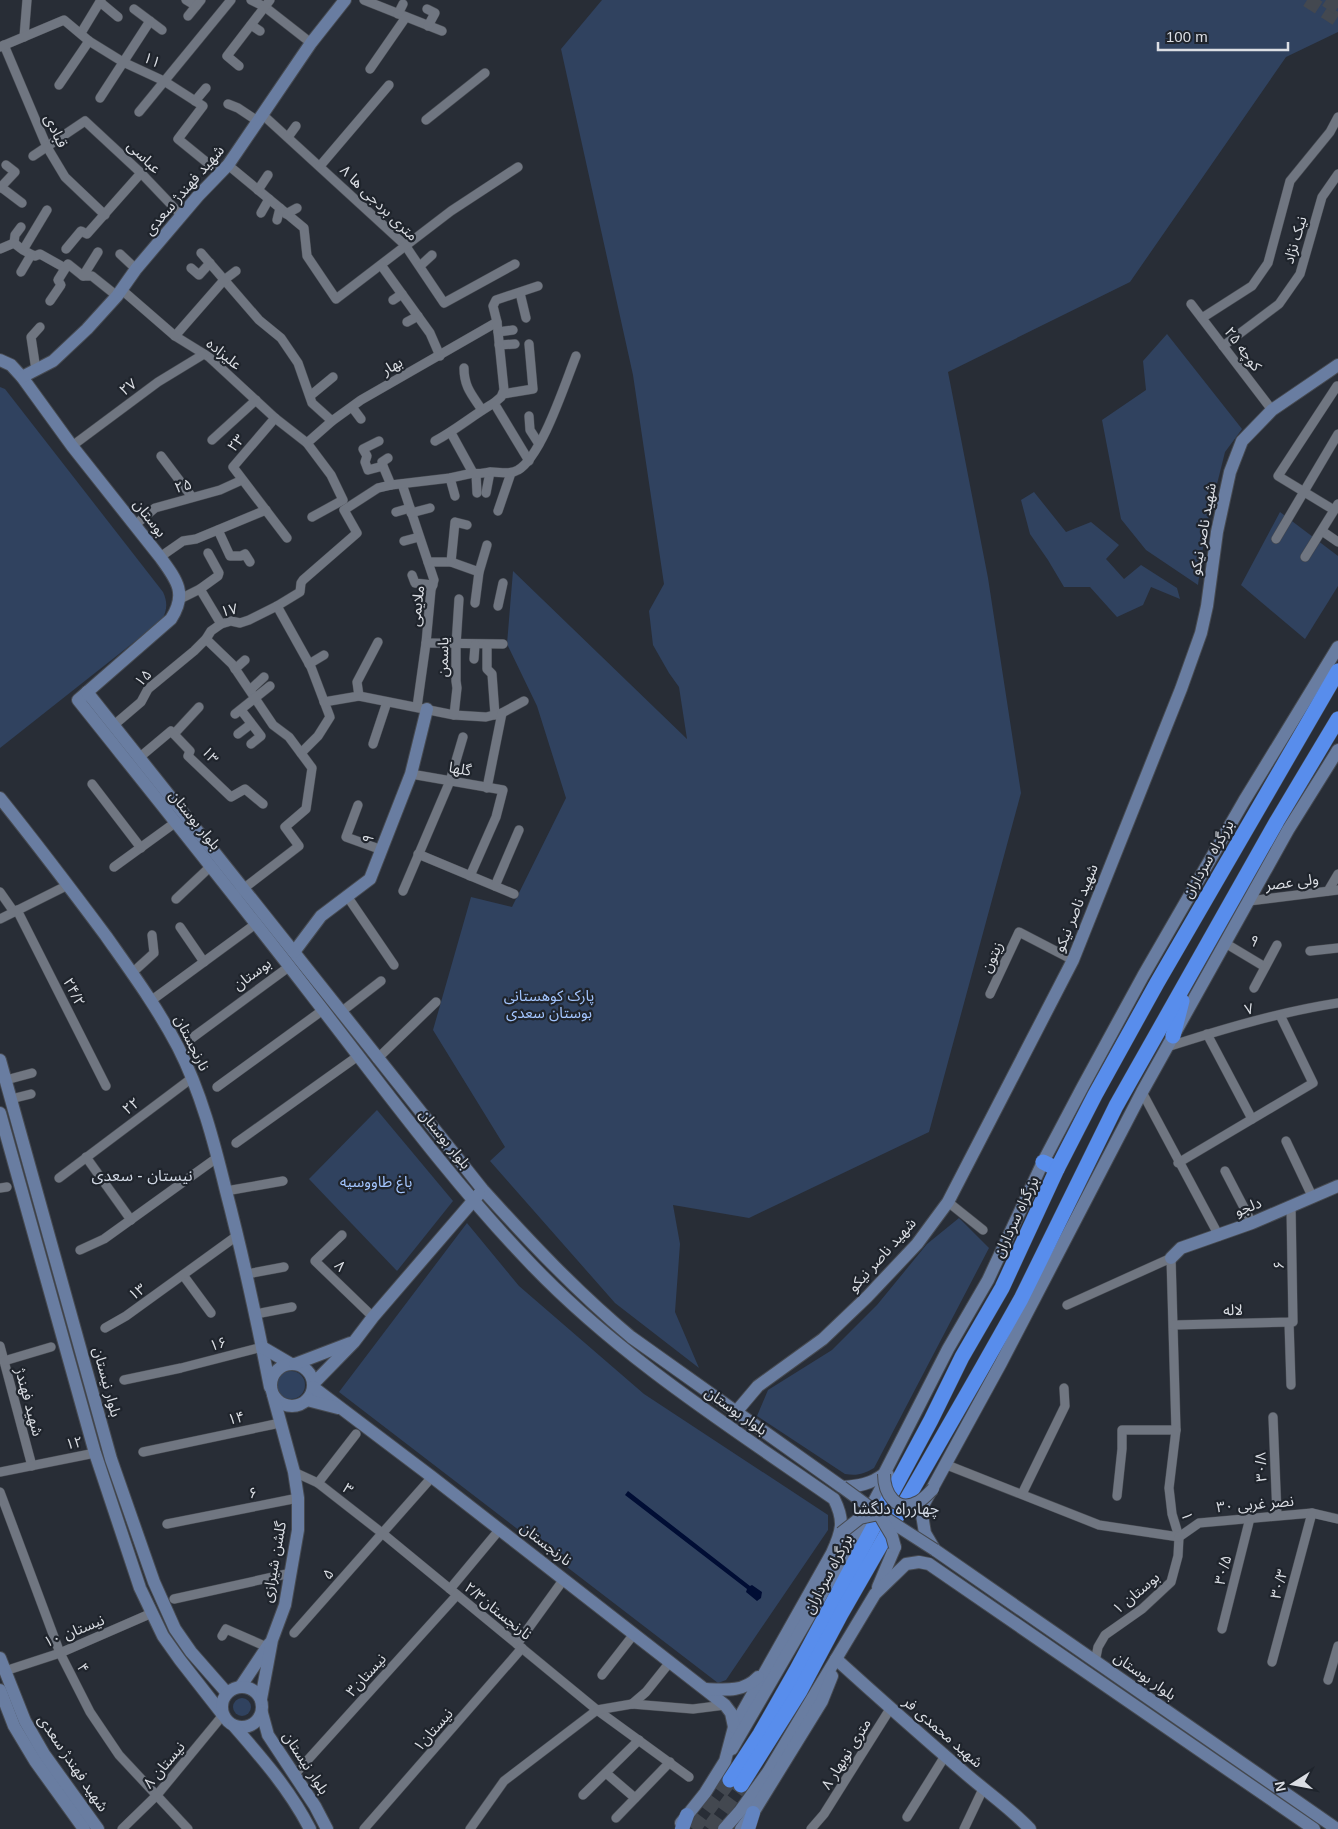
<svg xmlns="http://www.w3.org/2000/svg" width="1338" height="1829" font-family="Arial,'Noto Sans Arabic',sans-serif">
<rect width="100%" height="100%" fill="#282d36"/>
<g fill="#30425f">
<polygon points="602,0 1338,0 1338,32 1286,57 1130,282 948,372 988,578 1021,793 929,1132 749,1218 673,1205 680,1244 675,1312 699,1368 615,1303 490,1161 505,1147 433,1030 471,897 512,907 566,798 537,706 507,644 513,571 687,739 679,687 669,673 653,645 649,611 664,584 633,375 561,49"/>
<polygon points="1167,334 1242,429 1225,452 1205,532 1198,585 1146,550 1121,519 1102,420 1146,390 1143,361"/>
<path d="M0 387 5 389 163 592C168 603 167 610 162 620L0 748Z"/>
<polygon points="1034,492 1066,532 1091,522 1119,545 1106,559 1124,579 1141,565 1177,588 1180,599 1151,587 1143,605 1117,617 1090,587 1064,587 1048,560 1030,534 1021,500"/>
<polygon points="1280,512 1338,556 1338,586 1305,639 1241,585"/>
<polygon points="377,1110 453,1201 397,1271 309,1179"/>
<path d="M959 1218 989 1248 874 1468C864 1474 857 1476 845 1474L757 1416 768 1390 832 1350 877 1305 927 1244Z"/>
<polygon points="467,1223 519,1286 644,1394 828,1515 828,1530 726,1680 718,1683 339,1392"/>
<circle cx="291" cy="1385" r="14"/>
<circle cx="242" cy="1707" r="9"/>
</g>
<polygon fill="#000d34" points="628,1491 750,1586 752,1585 762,1592 761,1598 757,1601 746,1592 747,1589 625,1495"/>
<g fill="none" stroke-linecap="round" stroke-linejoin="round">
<g stroke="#434850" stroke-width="14" stroke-dasharray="14 7" stroke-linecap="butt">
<polyline points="1307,0 1338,20"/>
<polyline points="1326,0 1338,8"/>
</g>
<g stroke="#434850" stroke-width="15" stroke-dasharray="15 8" stroke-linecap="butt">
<polyline points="693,1829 730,1780"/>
<polyline points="709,1829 741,1785"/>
</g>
<g stroke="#464a51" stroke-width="10">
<g id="street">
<polyline points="186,0 196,6"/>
<polyline points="251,0 265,7 311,43"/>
<polyline points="364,0 442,31"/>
<polyline points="100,2 118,17"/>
<polyline points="134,9 162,30"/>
<polyline points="427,9 435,13 428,26"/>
<polyline points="398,14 403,4"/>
<polyline points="188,16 201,0"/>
<polyline points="251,25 260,31"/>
<polyline points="81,33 101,0"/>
<polyline points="24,37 27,0"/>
<polyline points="4,45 47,147 65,177 105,215"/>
<polyline points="0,47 64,20 89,41 123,62 164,81 203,106 178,139 221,174"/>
<polyline points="239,66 227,56 270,0"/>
<polyline points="370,69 406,17"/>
<polyline points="59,85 89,41"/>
<polyline points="100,98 150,21"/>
<polyline points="195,101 206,88"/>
<polyline points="228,104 238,108 259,122"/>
<polyline points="139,112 231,0"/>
<polyline points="263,115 405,245 444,303 515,264"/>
<polyline points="426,120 485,73"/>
<polyline points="288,137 296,126"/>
<polyline points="33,156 85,121 141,173 182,216"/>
<polyline points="228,165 304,228 307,256 336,299 451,211 518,167"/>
<polyline points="320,166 389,85"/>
<polyline points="1,187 22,203"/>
<polyline points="0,188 15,172 6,165"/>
<polyline points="258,190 268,175"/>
<polyline points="261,213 269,199"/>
<polyline points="286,214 297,208"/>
<polyline points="277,220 280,208"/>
<polyline points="14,243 15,235 21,227"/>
<path d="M0 249 14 243C21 249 27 253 35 256L40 254 65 268"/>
<polyline points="66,249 81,231 87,234 141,173"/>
<polyline points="23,250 47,210"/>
<polyline points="201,253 259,320 281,338 298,363 312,403 332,421"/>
<polyline points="120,254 136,269"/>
<polyline points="381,265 430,333 440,356"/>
<polyline points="420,266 432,255"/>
<polyline points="191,268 199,275 210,263"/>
<polyline points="21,272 31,255"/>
<polyline points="83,276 98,252"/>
<polyline points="122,290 175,336 209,357 275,418 307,443 331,475 343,500 312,517"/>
<polyline points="520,293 526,318"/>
<polyline points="393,300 402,294"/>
<polyline points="50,301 61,285 58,280 68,264 83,276 92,276 117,296"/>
<polyline points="1191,304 1272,410"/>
<polyline points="1202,318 1252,286 1268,263 1290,181 1330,132 1338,117"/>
<polyline points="407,322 418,316"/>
<polyline points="498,332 513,330"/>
<polyline points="175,336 224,280 236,271"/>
<polyline points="499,345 515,344"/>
<polyline points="1223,346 1279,304 1300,274 1322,197 1338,174"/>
<path d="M464 368C464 387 472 395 482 410"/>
<polyline points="36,370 31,337 40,327"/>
<polyline points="503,394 533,389 529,344"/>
<polyline points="310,396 333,377"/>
<polyline points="352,407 361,419"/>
<polyline points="529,416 530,430 539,444"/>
<polyline points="275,418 233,467 287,538"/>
<polyline points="451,433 473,473"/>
<polyline points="212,440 256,400"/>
<polyline points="379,441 363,449 367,456 365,462 368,470 383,466 391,485"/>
<path d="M435 441C456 430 473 415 494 403"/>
<polyline points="307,443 332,421 361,400 497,322"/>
<polyline points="72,446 158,382 204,354"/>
<polyline points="161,456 192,497"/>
<polyline points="529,461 494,403 501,397 504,390 497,322 493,306 496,300 538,286"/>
<polyline points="383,466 382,462 388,458"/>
<polyline points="476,474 477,493"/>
<polyline points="450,478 455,496"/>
<polyline points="402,484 434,580 431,590 426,643 417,707"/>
<polyline points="486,493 490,472"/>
<polyline points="1334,510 1278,476 1337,386"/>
<polyline points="498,511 511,473"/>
<polyline points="396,512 410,508"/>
<polyline points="411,513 430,508"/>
<polyline points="135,525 155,508 220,490 242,480"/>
<polyline points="218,530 230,556 241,556 245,554 250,562"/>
<polyline points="1322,531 1338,542"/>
<polyline points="1276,539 1338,434"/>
<polyline points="404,541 419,537"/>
<polyline points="160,557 183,541 196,539 266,510"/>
<polyline points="1305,557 1338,504"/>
<polyline points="428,562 451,562 479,572"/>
<polyline points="451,562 455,522 467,525"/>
<polyline points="412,575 415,583 433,585"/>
<polyline points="200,589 221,624"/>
<polyline points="180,599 200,589 218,576 219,573 208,553"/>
<polyline points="475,603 479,572 487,545"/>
<polyline points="277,606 311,667 330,717 318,736 301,753"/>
<polyline points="498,606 503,583"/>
<polyline points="206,639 232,664 273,725 289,737 312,768 306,809 285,827 299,846 239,892"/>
<polyline points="426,643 503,644"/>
<polyline points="487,645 487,669 492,674 495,715"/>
<polyline points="474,659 475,645"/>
<polyline points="309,664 324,655"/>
<polyline points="235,669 245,660"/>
<polyline points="250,690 264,677"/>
<polyline points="359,696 357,682 378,642"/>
<polyline points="324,702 359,696 454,715 486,717 502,713 524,701"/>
<polyline points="241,710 261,736 251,744"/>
<polyline points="235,714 270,686"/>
<polyline points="454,715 457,688 456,681 456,645 459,599"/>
<path d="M114 725 141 702 148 689 194 651 206 639 211 631 221 624 231 621 240 623 249 620 277 606 300 592 301 583 303 580 357 533 344 510 378 488 391 485 450 478 473 473C479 475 485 472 492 472 501 472 510 475 518 470 542 456 565 383 576 356"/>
<polyline points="174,734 199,707"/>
<polyline points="238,734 251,724"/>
<polyline points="373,744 387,702"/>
<polyline points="140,757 171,731 190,751 188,756 231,797 245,789 263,804"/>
<polyline points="411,774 503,790 496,817 470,876"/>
<polyline points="92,784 141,848"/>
<polyline points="487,788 502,713"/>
<polyline points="358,805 346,837 382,850"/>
<polyline points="418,854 514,894"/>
<polyline points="114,867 176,822"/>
<polyline points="495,886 519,830"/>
<polyline points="403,891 450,781 463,737"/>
<polyline points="1328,891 1338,874"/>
<polyline points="0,892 14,912"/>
<polyline points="347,896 394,965"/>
<polyline points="176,899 211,866"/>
<polyline points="1249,901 1338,890"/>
<polyline points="17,910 106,1086"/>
<polyline points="0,919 68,885"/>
<polyline points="180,927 204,962"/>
<polyline points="1225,943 1265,967"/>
<polyline points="1310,951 1338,948"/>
<polyline points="132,973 154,953 152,935"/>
<polyline points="1254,988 1277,945"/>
<polyline points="990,994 1019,932 1073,960"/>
<polyline points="152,1000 257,923"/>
<polyline points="341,1012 381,981"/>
<polyline points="1207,1034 1252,1119"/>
<polyline points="192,1038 290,966"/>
<path d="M1167 1047C1223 1029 1280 1012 1338 1003"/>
<polyline points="377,1059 436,1002"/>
<polyline points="6,1080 32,1073"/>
<polyline points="217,1087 323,1010"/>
<polyline points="1142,1092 1219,1236"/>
<polyline points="11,1099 31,1094"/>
<polyline points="1286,1141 1313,1198"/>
<polyline points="236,1143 358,1056"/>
<polyline points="86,1157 131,1220"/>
<polyline points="1178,1163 1313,1083 1280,1015"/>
<polyline points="1225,1171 1252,1223"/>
<polyline points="59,1178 192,1078"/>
<polyline points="0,1188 7,1187"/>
<polyline points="226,1191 283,1181"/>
<polyline points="948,1202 983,1230"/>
<polyline points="342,1235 315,1261 373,1317"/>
<polyline points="80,1250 104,1239 218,1157"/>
<polyline points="247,1274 284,1267"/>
<polyline points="183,1275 211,1313"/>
<polyline points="1067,1305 1171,1258 1176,1430 1169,1488 1172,1514 1179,1537 1178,1556 1171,1582 1142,1609 1105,1635 1098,1647 1095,1662"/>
<polyline points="256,1314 292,1307"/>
<polyline points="1289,1322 1291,1385"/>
<polyline points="1174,1325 1293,1322 1291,1207"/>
<polyline points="105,1328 126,1316 238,1235"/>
<polyline points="0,1346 32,1466"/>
<polyline points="4,1361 51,1347"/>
<polyline points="124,1380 181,1368 262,1347"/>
<polyline points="1273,1417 1277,1515"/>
<polyline points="143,1452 280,1423"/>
<polyline points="947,1465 1099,1525 1179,1537"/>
<polyline points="0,1472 95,1453"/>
<polyline points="294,1472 318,1483 382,1533 597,1710 689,1777"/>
<polyline points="318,1483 356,1434"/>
<polyline points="0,1492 60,1653 90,1712 119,1755 188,1829"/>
<polyline points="1022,1494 1065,1406 1064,1388"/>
<polyline points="1117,1496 1122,1449 1122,1430 1176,1430"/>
<polyline points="167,1524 298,1498"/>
<polyline points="1179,1537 1199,1523 1312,1513 1338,1519"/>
<polyline points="450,1589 500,1529"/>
<polyline points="174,1599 291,1573"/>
<polyline points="1222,1629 1250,1518"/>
<polyline points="294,1633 432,1477"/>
<polyline points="222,1636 226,1629 267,1647"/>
<polyline points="517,1644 564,1579"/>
<polyline points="1272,1662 1312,1513"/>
<polyline points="5,1671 60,1653 152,1613"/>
<polyline points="602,1675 634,1634"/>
<polyline points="1328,1680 1338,1646"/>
<polyline points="632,1704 646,1692 670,1662"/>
<polyline points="606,1773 635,1798"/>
<polyline points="295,1774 457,1595"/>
<polyline points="583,1795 639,1740"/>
<polyline points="907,1817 945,1756"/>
<polyline points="616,1818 670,1762"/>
<polyline points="122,1829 157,1795 223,1715"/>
<polyline points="364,1829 522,1648"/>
<polyline points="470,1829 504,1781 597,1710 632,1704 693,1709 725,1705"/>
<polyline points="811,1829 824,1814 890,1709"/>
<polyline points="964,1829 983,1789"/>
</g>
</g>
<g stroke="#464a51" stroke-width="14">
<g id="secondary">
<path d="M0 360 11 365 22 377 72 446 160 557C176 579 188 593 171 619L78 700C157 799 236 897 313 997 383 1087 451 1181 531 1264 620 1357 729 1426 834 1499 845 1521 842 1531 832 1553L734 1727 725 1761 705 1793 681 1823"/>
<polyline points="22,377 53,361 87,329 117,296 136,269 198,196 228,165 311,43 345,0"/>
<path d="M87 692 483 1190C530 1242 577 1292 631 1337L842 1487C859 1486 871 1484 884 1474L948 1349 988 1280 1043 1162 1082 1088 1143 976 1244 801 1338 647"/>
<path d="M0 798C36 843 71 889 106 936 132 973 157 1007 178 1047 201 1092 214 1142 226 1191 243 1256 257 1321 270 1387"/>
<polyline points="294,952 321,916 370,879 411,774 427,709"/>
<polyline points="0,1060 111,1459 154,1582 175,1629 191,1652 227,1693"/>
<polyline points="0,1113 95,1453 140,1588 163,1636 180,1660 223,1715"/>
<polyline points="1171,1258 1181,1248 1252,1223 1338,1186"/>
<polyline points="262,1347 291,1364"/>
<circle cx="292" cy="1385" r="21"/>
<polyline points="295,1364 350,1343"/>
<polyline points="313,1384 354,1342 373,1317 479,1194"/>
<polyline points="313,1387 432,1477 725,1705 731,1713 734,1727"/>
<polyline points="307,1400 338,1408"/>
<polyline points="736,1412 758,1386 823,1339 867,1297 917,1244 948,1202 1073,960 1181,689 1201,633 1207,606 1217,532 1230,472 1242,441 1272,410 1338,365"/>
<polyline points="878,1587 895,1547"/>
<polyline points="0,1658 25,1721 44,1754 98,1829"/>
<path d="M836 1659C879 1698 922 1736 966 1774 988 1793 1010 1808 1030 1829"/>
<polyline points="241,1686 269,1644"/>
<circle cx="242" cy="1707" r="20"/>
<path d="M706 1689C725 1690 744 1692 758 1677"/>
<polyline points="0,1690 14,1726 35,1761 84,1829"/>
<polyline points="261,1699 272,1640 285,1605 298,1530 298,1498 294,1472 273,1395"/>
<polyline points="262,1713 268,1735 315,1806 327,1829"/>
<path d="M234 1726C262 1758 290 1790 310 1829"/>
<polyline points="732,1749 855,1537 888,1475"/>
<polyline points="724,1829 740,1811 768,1772 875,1594 906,1564 919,1562 929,1564 1314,1829"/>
<polyline points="741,1829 753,1813 822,1701 832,1676"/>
<polyline points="1337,1829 935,1550 925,1533 921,1509 1001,1363 1142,1092 1288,830 1338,750"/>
</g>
</g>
<g stroke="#464a51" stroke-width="15">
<g id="primary">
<polyline points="682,1829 687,1815"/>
<polyline points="748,1829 753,1813"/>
</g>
</g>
<g stroke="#464a51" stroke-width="16">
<g id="highway">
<polyline points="1173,1036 1182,1001"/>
<polyline points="1043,1162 1057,1169"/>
<polyline points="730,1780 760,1734 796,1671 931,1420 962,1357 1002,1288 1057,1169 1095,1095 1157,983 1338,671"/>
<polyline points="741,1785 800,1691 841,1614 982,1368 1021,1299 1116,1106 1277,821 1338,719"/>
</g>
</g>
<use href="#street" stroke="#707681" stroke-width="9"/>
<use href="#secondary" stroke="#697da1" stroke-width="12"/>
<use href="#primary" stroke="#6284c1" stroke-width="14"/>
<use href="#highway" stroke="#588dec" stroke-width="15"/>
<g stroke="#464a51" stroke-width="14" stroke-linecap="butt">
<g id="secondary-bridge">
<path d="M884 1474C884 1493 896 1514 918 1502 924 1499 929 1493 933 1489"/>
<polyline points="842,1487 879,1514 935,1550"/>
<polyline points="841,1533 860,1518 879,1514 892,1536 895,1547"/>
</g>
</g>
<use href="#secondary-bridge" stroke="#697da1" stroke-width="12"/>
</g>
<g text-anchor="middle" stroke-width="4.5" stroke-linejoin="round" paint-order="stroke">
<g font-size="15" fill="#dbdee4" stroke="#1f242c">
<text transform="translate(152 60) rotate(25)" y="5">۱۱</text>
<text transform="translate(56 131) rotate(65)" y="5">قبادی</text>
<text transform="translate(144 157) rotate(44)" y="5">عباسی</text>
<text transform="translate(184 190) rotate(-49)" y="5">شهید فهندژ سعدی</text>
<text transform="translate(379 203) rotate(44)" y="5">۸ متری بردجی ها</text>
<text transform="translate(1295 240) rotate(-73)" y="5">نیک نژاد</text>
<text transform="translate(1243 349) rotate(53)" y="5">کوچه ۲۵</text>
<text transform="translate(224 354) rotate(39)" y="5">علیزاده</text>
<text transform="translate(392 366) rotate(-30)" y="5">بهار</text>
<text transform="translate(128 387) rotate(-37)" y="5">۲۷</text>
<text transform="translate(236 443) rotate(-50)" y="5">۲۳</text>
<text transform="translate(183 486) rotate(-16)" y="5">۲۵</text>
<text transform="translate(150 518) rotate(52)" y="5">بوستان</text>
<text transform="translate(1203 529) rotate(-80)" y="5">شهید ناصر نیکو</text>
<text transform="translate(417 606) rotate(-83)" y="5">ملایمی</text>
<text transform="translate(229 610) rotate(-12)" y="5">۱۷</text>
<text transform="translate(443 657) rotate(-89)" y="5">یاسمن</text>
<text transform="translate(143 678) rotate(-47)" y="5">۱۵</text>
<text transform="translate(210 755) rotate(51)" y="5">۱۳</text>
<text transform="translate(460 769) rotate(10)" y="5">گلها</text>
<text transform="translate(195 820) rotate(51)" y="5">بلوار بوستان</text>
<text transform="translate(368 839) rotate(-68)" y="5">۹</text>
<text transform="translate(1208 859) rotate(-60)" y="5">بزرگراه سرداران</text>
<text transform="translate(1292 882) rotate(-7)" y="5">ولی عصر</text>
<text transform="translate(1076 908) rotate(-68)" y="5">شهید ناصر نیکو</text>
<text transform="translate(1254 941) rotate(31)" y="5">۹</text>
<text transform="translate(992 957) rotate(-65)" y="5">زیتون</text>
<text transform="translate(252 974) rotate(-36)" y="5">بوستان</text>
<text transform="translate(74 992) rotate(63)" y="5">۲۴/۲</text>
<text transform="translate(1249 1009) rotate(-15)" y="5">۷</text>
<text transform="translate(192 1043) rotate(64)" y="5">نارنجستان</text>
<text transform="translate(131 1106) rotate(-37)" y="5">۲۲</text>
<text transform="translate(445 1139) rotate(51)" y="5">بلوار بوستان</text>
<text transform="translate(1248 1207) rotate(-22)" y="5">دلجو</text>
<text transform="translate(1016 1217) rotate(-65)" y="5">بزرگراه سرداران</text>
<text transform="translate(882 1255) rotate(-48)" y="5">شهید ناصر نیکو</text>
<text transform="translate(1279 1265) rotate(-91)" y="5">۶</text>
<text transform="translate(340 1266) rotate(44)" y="5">۸</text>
<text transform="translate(137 1292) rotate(-36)" y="5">۱۳</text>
<text transform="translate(1233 1310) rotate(-1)" y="5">لاله</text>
<text transform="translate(218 1344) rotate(-15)" y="5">۱۶</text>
<text transform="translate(107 1382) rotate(75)" y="5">بلوار نیستان</text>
<text transform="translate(29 1402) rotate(75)" y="5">شهید فهندژ</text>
<text transform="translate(736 1411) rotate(35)" y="5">بلوار بوستان</text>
<text transform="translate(236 1418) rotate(-12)" y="5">۱۴</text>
<text transform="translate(74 1443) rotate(-11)" y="5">۱۲</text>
<text transform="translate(1261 1467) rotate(-92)" y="5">۳۰/۸</text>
<text transform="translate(348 1489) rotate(38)" y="5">۳</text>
<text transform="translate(253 1493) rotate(-11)" y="5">۶</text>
<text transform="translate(1255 1504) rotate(-5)" y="5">نصر غربی ۳۰</text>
<text transform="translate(1187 1516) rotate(75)" y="5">۱</text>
<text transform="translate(546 1544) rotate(38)" y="5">نارنجستان</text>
<text transform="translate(274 1562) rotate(-80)" y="5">گلشن شیرازی</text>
<text transform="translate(1223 1570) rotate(-76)" y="5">۳۰/۵</text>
<text transform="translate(328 1574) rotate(-49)" y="5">۵</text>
<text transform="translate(828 1574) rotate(-62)" y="5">بزرگراه سرداران</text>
<text transform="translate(1279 1584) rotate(-75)" y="5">۳۰/۳</text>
<text transform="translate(1136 1593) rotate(-40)" y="5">بوستان ۱</text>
<text transform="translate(498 1611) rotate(39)" y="5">۲/۳نارنجستان</text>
<text transform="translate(74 1631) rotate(-22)" y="5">نیستان ۱۰</text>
<text transform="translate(83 1668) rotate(63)" y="5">۴</text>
<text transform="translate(366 1675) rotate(-48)" y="5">۳نیستان</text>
<text transform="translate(1145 1676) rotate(35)" y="5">بلوار بوستان</text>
<text transform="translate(433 1730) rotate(-49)" y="5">۱نیستان</text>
<text transform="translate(943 1732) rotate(41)" y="5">شهید محمدی فر</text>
<text transform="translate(846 1754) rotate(-58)" y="5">۸ متری نوبهار</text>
<text transform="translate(73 1763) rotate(56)" y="5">شهید فهندژ سعدی</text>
<text transform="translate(306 1763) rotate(57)" y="5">بلوار نیستان</text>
<text transform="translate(164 1765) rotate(-50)" y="5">نیستان ۸</text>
</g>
<g font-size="15" fill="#a3c5fe" stroke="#1f242c">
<text x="549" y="1001">پارک کوهستانی<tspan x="549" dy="17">بوستان سعدی</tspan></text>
<text x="376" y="1187">باغ طاووسیه</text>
</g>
<g font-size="16" fill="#d2d9e5" stroke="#1f242c">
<text x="142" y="1181">نیستان - سعدی</text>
<text x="896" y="1514">چهارراه دلگشا</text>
</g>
</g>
<g transform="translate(1293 1784) rotate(259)" stroke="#1f242c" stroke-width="4" paint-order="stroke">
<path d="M0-4L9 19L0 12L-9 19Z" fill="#dbdee4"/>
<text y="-8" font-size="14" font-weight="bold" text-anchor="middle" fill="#dbdee4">N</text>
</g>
<path d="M1158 42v8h130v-8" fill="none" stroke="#dbdee4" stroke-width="2.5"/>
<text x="1166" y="42" font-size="15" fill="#dbdee4" stroke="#1f242c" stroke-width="4" paint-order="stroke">100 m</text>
</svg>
